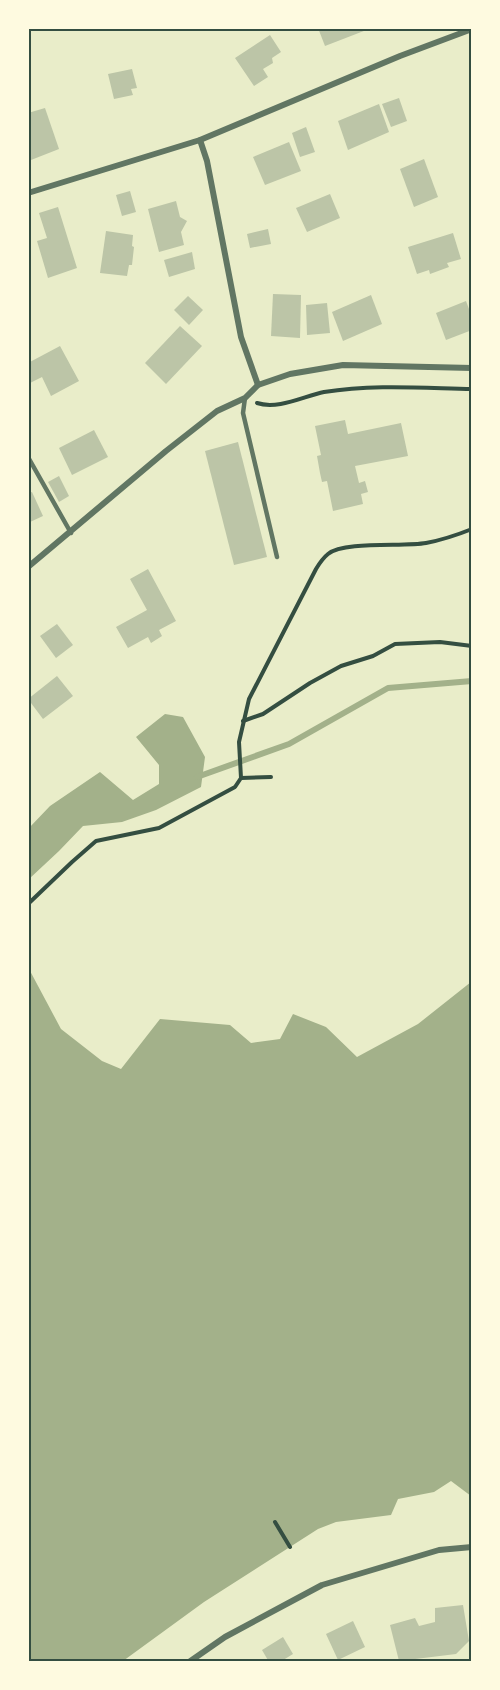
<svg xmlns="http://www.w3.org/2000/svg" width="500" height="1690" font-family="Cabin,sans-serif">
<rect width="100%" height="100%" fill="#e9edc9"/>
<g fill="#a3b18a">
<polygon points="165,714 183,717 205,757 201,787 156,810 122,822 83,826 59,851 29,879 29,828 50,806 100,772 133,800 159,784 159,765 136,737"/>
<polygon points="29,969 61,1029 102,1061 121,1069 160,1019 230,1025 251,1043 280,1039 293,1014 326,1027 357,1057 418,1024 471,982 471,1496 451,1481 434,1492 398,1499 391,1515 336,1522 318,1529 204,1602 123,1661 29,1661"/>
</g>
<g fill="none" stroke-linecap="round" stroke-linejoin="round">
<polyline stroke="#a3b18a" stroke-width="6" points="197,777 289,744 388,688 472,681"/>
</g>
<g fill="#bcc5a7">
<polygon points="318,28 369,28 369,29 325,46"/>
<polygon points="270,35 281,52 272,58 273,63 263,69 268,77 254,86 235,58"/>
<polygon points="132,69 137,88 131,89 133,95 114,99 108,74"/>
<polygon points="399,98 407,121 391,127 382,104"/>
<polygon points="379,104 389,132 348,150 338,121"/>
<polygon points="45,108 59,149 31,160 28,150 28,113"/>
<polygon points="306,127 315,152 300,157 292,133"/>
<polygon points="289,142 301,171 265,185 253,157"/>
<polygon points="424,159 438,197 414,207 400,169"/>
<polygon points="130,191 136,212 122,216 116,195"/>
<polygon points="330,194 340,218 307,232 296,208"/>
<polygon points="176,201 180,217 187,221 181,232 184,245 159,252 148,209"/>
<polygon points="58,207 77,268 48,278 37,241 47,238 39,213"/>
<polygon points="268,229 271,244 250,248 247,234"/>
<polygon points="106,231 133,235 132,246 134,247 132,265 129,265 127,276 100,273"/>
<polygon points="453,233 461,259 447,263 449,267 430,274 429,270 417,274 408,247"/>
<polygon points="192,252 195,269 169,277 164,260"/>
<polygon points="273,294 301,295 300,338 271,336"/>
<polygon points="371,295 382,324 343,341 332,312"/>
<polygon points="188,296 203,310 189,325 174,310"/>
<polygon points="466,301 472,317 472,330 446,340 436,313"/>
<polygon points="327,303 330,333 307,335 306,305"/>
<polygon points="180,326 202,346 166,384 145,363"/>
<polygon points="60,346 79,381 51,396 42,377 28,384 28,363"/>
<polygon points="345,420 348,434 401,423 408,456 355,466 359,483 365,481 368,492 361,494 363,504 333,511 327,481 322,482 320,473 317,456 321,455 315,426"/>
<polygon points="94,430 108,457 72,475 59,448"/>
<polygon points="238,442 267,557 234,565 205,451"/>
<polygon points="59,476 69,496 59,502 48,482"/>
<polygon points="32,492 43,516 30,522 28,518 28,493"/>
<polygon points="148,569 176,621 159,630 162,636 151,643 148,637 128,648 116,627 147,610 130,579"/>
<polygon points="57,624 73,645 56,658 40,636"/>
<polygon points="57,676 73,696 43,719 28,699"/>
<polygon points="463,1605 469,1641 456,1654 399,1661 390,1625 415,1618 419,1626 435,1622 435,1608"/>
<polygon points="353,1621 365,1647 338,1660 326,1634"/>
<polygon points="283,1637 293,1654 280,1662 269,1662 262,1650"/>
</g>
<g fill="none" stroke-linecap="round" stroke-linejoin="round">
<g stroke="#344e41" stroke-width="4">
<path d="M257 403C278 410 304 396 324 392 373 384 422 388 472 389"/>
<polyline points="243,721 263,714 310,683 341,666 373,656 395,644 440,642 472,646"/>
<polyline points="241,778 271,777"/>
<path d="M28 904 72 862 96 841 159 828 235 787 241 778 239 742 249 699 316 569C319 564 323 558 328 554 344 541 404 547 426 543 442 540 457 535 472 529"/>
<polyline points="275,1522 290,1547"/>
</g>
<g stroke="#617663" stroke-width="4.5">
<polyline points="245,398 243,413 277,557"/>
<polyline points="28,457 71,533"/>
</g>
<g stroke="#617663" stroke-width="6">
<polyline points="200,140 207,161 241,337 258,385"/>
<polyline points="28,193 200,140 400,56 472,29"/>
<polyline points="28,567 166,451 217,411 245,398 258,385 290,374 343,365 472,368"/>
<polyline points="189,1662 225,1637 322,1585 439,1550 472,1547"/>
</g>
</g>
<rect width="500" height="1690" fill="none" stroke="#fefae0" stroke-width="60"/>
<rect x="30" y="30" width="440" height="1630" fill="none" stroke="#344e41" stroke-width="2"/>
</svg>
